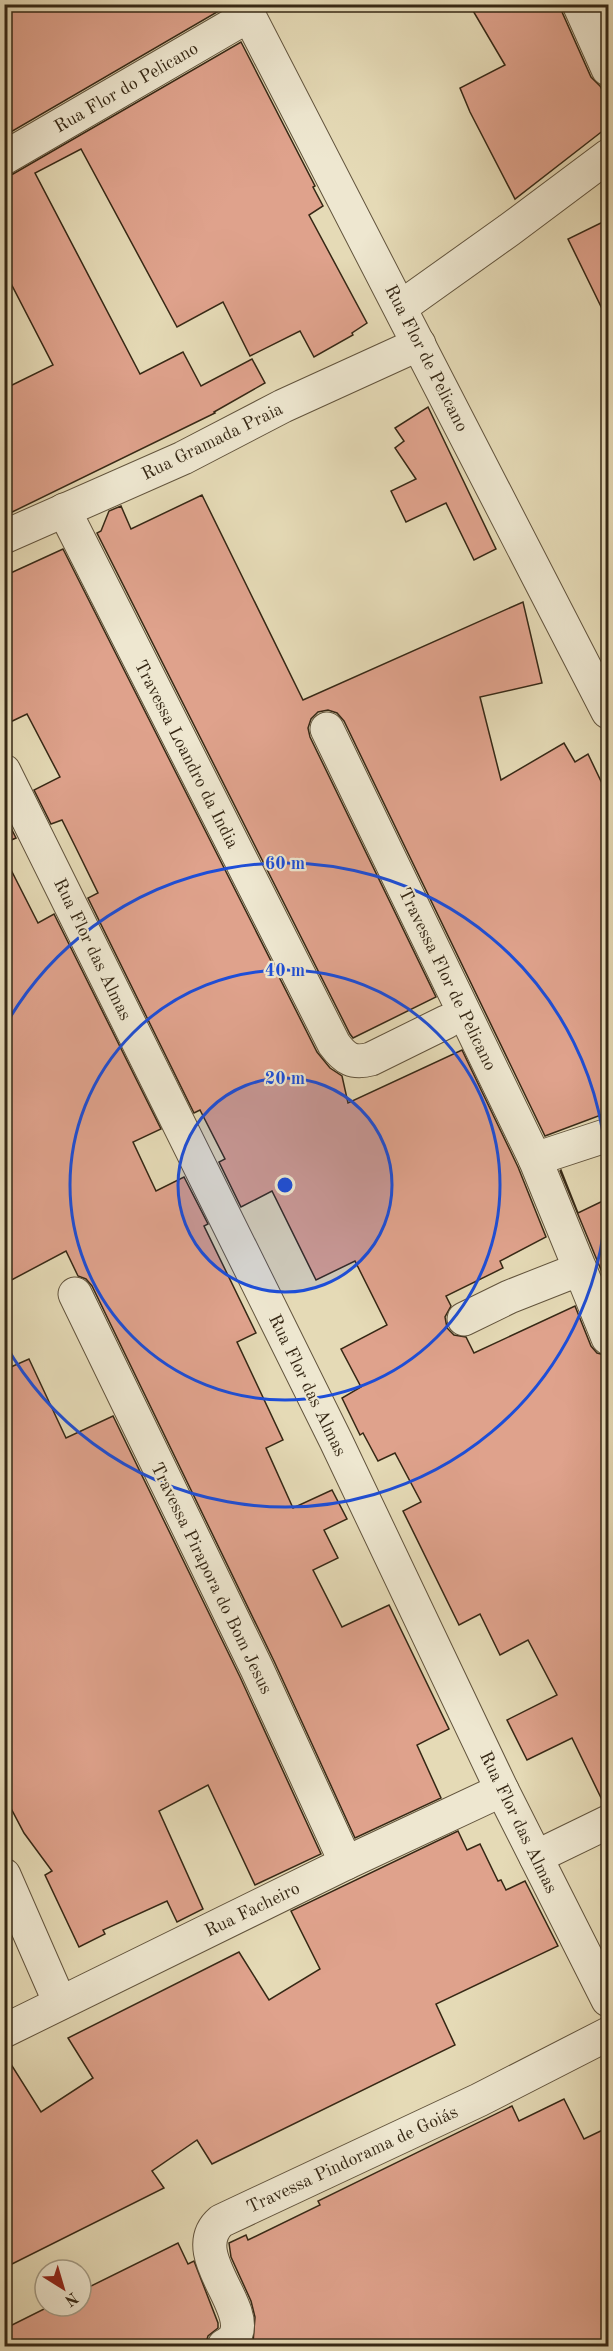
<svg xmlns="http://www.w3.org/2000/svg" width="613" height="2351" font-family="'Old Standard TT',serif">
<rect width="100%" height="100%" fill="#e5dab6"/>
<filter id="stains"><feTurbulence type="fractalNoise" baseFrequency=".00333" numOctaves="4"/><feColorMatrix values="0 0 0 0 .2 0 0 0 0 .09 0 0 0 0 .02 0 0 0 .5 -.17"/></filter>
<radialGradient id="worn" r=".72"><stop offset=".6" stop-color="#630" stop-opacity="0"/><stop offset="1" stop-color="#630" stop-opacity=".3"/></radialGradient>
<g fill="#dfa28c" stroke="#362815" stroke-width="1.5">
<polygon points="4,4 222,4 224,8 4,136"/>
<polygon points="469,4 561,4 562,12 591,77 600,86 609,102 609,126 515,199 470,112 460,88 505,65"/>
<polygon points="241,42 315,186 313,187 323,206 309,215 367,323 352,333 353,335 314,357 300,331 250,356 223,302 177,327 81,149 35,173 140,374 183,352 201,386 252,359 265,383 214,412 215,413 4,516 4,389 53,365 4,270 4,177 13,174"/>
<polygon points="609,219 609,323 568,239"/>
<polygon points="428,407 496,549 474,560 446,503 406,522 391,491 416,479 395,448 404,441 395,428"/>
<polygon points="202,495 303,700 523,602 542,683 480,697 501,780 564,743 575,762 588,754 609,798 609,1112 545,1136 344,721 337,713 328,710 318,712 311,719 308,728 310,737 436,997 353,1038 350,1034 97,533 101,531 109,511 121,506 131,529"/>
<polygon points="63,549 317,1052 330,1068 342,1076 348,1103 462,1050 518,1167 546,1237 500,1261 503,1268 446,1296 451,1306 445,1317 447,1328 454,1335 466,1337 474,1353 575,1306 591,1346 597,1353 609,1356 609,1803 604,1804 572,1738 527,1760 507,1720 557,1695 528,1640 500,1655 480,1614 459,1625 403,1511 421,1502 395,1453 378,1461 363,1433 360,1435 342,1398 361,1387 341,1349 387,1325 355,1261 316,1280 272,1191 241,1207 219,1162 225,1159 200,1110 194,1113 88,898 98,893 75,846 62,820 51,824 34,790 60,777 27,714 4,725 4,576"/>
<polygon points="4,814 16,838 4,843"/>
<polygon points="4,856 38,923 54,914 161,1129 133,1142 156,1191 184,1177 208,1224 204,1226 256,1333 237,1342 283,1440 266,1448 293,1508 332,1490 347,1519 324,1530 338,1558 313,1570 342,1627 389,1605 449,1729 417,1745 441,1798 355,1838 274,1661 92,1286 86,1279 78,1276 66,1251 4,1284"/>
<polygon points="561,1170 578,1213 609,1198 609,1289 560,1171"/>
<polygon points="29,1359 66,1438 113,1416 240,1677 321,1854 255,1885 208,1785 159,1811 203,1909 177,1922 167,1901 103,1930 105,1934 79,1947 45,1875 52,1871 24,1833 4,1795 4,1370"/>
<polygon points="458,1831 467,1850 480,1844 498,1881 501,1880 506,1890 525,1881 558,1946 436,2004 455,2045 212,2164 197,2140 152,2171 164,2188 4,2268 4,2053 41,2112 93,2078 68,2038 239,1952 269,2000 320,1969 291,1911"/>
<polygon points="564,2099 584,2139 609,2127 609,2346 261,2346 253,2343 255,2317 251,2301 231,2257 229,2243 246,2235 248,2240 320,2205 318,2201 512,2106 519,2121"/>
<polygon points="178,2243 188,2264 194,2261 218,2323 218,2328 208,2336 205,2346 4,2346 4,2329 50,2306 81,2306 81,2291"/>
</g>
<g fill="none" stroke-linecap="round" stroke-linejoin="round">
<g stroke="#62543d" stroke-width="35">
<g id="minor">
<polyline points="243,4 608,712"/>
<polyline points="579,4 608,69"/>
<polyline points="4,158 248,16"/>
<polyline points="401,307 509,230 608,156"/>
<path d="M64 510 334 1044C345 1059 353 1064 371 1059L446 1022"/>
<polyline points="4,537 183,458 283,406 419,344"/>
<polyline points="327,729 535,1159 580,1269"/>
<polyline points="4,771 336,1441 502,1790 608,2000"/>
<polyline points="535,1159 608,1135"/>
<polyline points="75,1294 257,1669 346,1863"/>
<polyline points="464,1319 509,1297 580,1269 608,1338"/>
<polyline points="536,1857 608,1822"/>
<polyline points="4,1875 60,2003"/>
<polyline points="4,2031 346,1863 502,1790"/>
<path d="M224 2346C229 2343 234 2340 236 2334 248 2304 185 2252 221 2221L479 2100 608 2034"/>
</g>
</g>
<use href="#minor" stroke="#eee7d0" stroke-width="33"/>
</g>
<circle cx="285" cy="1185" r="107" fill="#1d4ed8" fill-opacity=".12"/>
<g fill="none" stroke="#1d4ed8" stroke-width="3">
<circle cx="285" cy="1185" r="107"/>
<circle cx="285" cy="1185" r="215"/>
<path d="M5 1026A322 322 0 1 1 5 1344"/>
</g>
<g text-anchor="middle" stroke-width="4.5" stroke-linejoin="round" paint-order="stroke">
<g font-size="18" fill="#362815" stroke="#eee7d0">
<text transform="translate(126 87) rotate(-30)" y="6">Rua Flor do Pelicano</text>
<text transform="translate(427 358) rotate(63)" y="6">Rua Flor de Pelicano</text>
<text transform="translate(212 441) rotate(-26)" y="6">Rua Gramada Praia</text>
<text transform="translate(187 754) rotate(63)" y="6">Travessa Loandro da India</text>
<text transform="translate(93 949) rotate(64)" y="6">Rua Flor das Almas</text>
<text transform="translate(448 979) rotate(64)" y="6">Travessa Flor de Pelicano</text>
<text transform="translate(308 1385) rotate(64)" y="6">Rua Flor das Almas</text>
<text transform="translate(212 1578) rotate(64)" y="6">Travessa Pirapora do Bom Jesus</text>
<text transform="translate(519 1822) rotate(64)" y="6">Rua Flor das Almas</text>
<text transform="translate(252 1909) rotate(-26)" y="6">Rua Facheiro</text>
<text transform="translate(352 2159) rotate(-25)" y="6">Travessa Pindorama de Goiás</text>
</g>
</g>
<circle cx="285" cy="1185" r="9" fill="#1d4ed8" stroke="#eee7d0" stroke-width="3"/>
<g font-size="18" text-anchor="middle" font-weight="bold" fill="#1d4ed8" stroke="#eee7d0" stroke-width="4.5" stroke-linejoin="round" paint-order="stroke">
<text x="285" y="869">60 m</text>
<text x="285" y="976">40 m</text>
<text x="285" y="1084">20 m</text>
</g>
<rect width="613" height="2351" fill="none" stroke="#e5dab6" stroke-width="24"/>
<rect x="6" y="6" width="601" height="2339" fill="none" stroke="#362815" stroke-width="3"/>
<rect x="12" y="12" width="589" height="2327" fill="none" stroke="#362815" stroke-width="1.5"/>
<g transform="translate(63 2288) rotate(143)"><circle r="28" fill="#eee7d0" stroke="#a49b85" stroke-width="1.5"/>
<path d="M0-4.5L10 22L0 15L-10 22Z" fill="#8f2418"/>
<text y="-9" font-size="16" font-weight="bold" text-anchor="middle" fill="#362815">N</text>
</g>
<rect width="100%" height="100%" filter="url(#stains)"/>
<rect width="100%" height="100%" fill="url(#worn)"/>
</svg>
